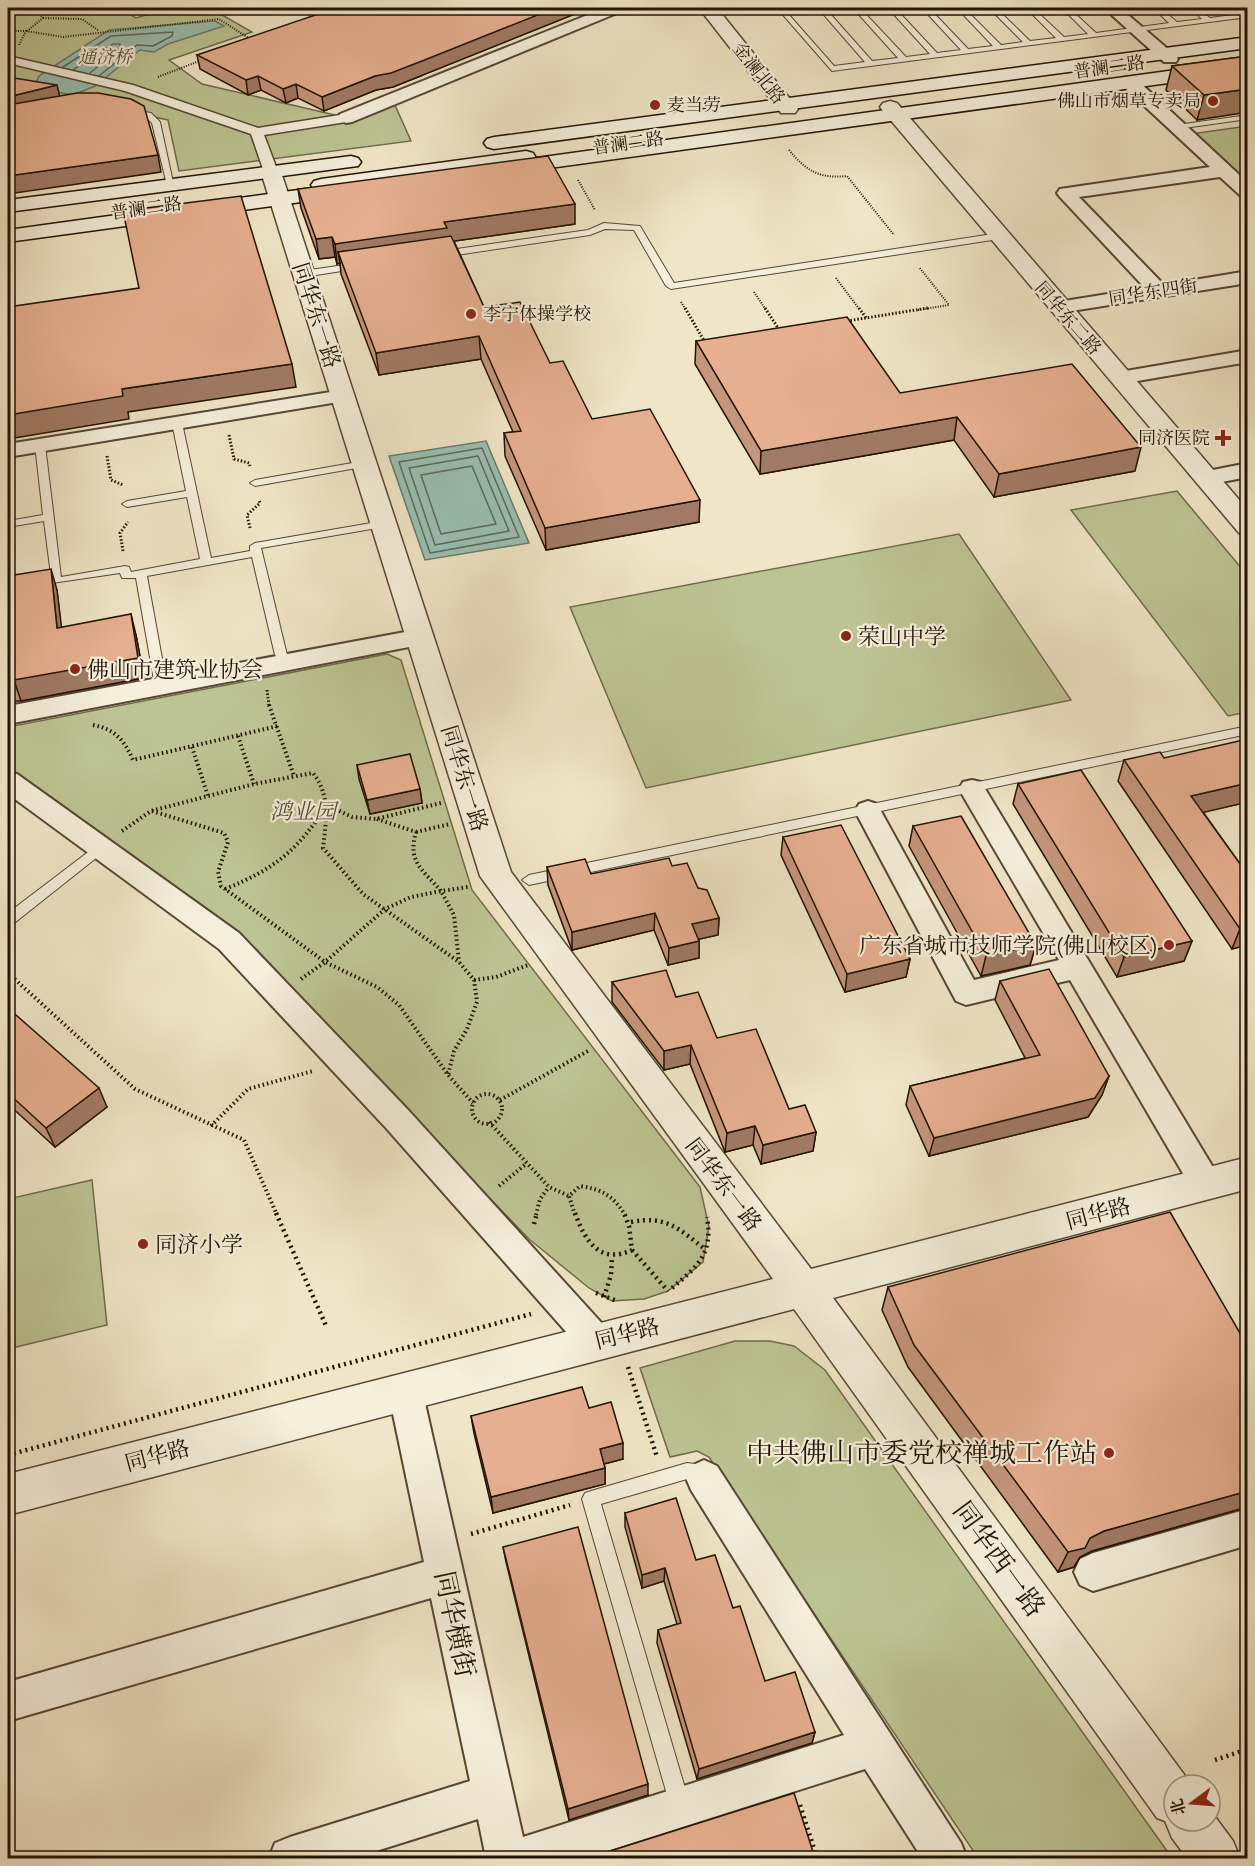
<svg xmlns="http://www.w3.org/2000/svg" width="1255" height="1866" font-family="'IM FELL Great Primer','Noto Serif SC',serif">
<rect width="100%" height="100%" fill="#f0e6c7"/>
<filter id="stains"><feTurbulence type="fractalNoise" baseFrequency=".00333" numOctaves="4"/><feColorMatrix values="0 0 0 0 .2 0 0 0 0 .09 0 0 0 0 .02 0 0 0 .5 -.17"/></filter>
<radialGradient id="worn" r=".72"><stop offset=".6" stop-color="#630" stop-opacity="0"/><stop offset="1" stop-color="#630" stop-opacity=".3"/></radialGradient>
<g fill="#bdc493" stroke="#706b4c" stroke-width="1.5">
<polygon points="8,8 120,8 136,18 170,8 210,8 252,32 169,60 202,84 352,119 394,103 411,141 179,171 168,120 8,87"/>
<polygon points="1247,126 1247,184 1191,134"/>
<polygon points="1177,491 1247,575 1247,712 1228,716 1071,510"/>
<polygon points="959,534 1071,700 646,788 570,607"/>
<polygon points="387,654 401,660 472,890 700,1187 709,1227 703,1262 668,1291 644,1299 612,1301 589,1288 529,1239 237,935 8,772 8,727"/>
<polygon points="92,1180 107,1325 8,1349 8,1199"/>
<polygon points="735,1341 770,1341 794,1346 825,1370 1172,1858 978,1858 709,1457 697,1451 670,1457 640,1368"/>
</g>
<g fill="#9ac0b3" stroke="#6a7a6d" stroke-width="1.5">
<polygon points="215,21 224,26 168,44 154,52 140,50 95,86 73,95 34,88 39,76 109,30"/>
<polygon points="486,441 529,543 425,560 389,456"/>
</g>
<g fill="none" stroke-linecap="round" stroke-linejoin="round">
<g stroke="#5e695c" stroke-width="1.5">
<polyline points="63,67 111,36 173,32 172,36 153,46 137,45 99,76"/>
<polyline points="73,70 113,44 120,44 120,48 90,73"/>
<polygon points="482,448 519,537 430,553 399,462"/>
<polygon points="478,456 509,531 435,545 409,468"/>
<polygon points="472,466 496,524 441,534 421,475"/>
</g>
<g stroke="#564735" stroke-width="2">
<g id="service">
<polygon points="777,8 783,8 834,66 865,62 818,8 825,8 872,61 898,58 853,8 860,8 906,57 930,54 888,8 895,8 937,53 961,50 922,8 929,8 968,49 993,46 957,8 964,8 1001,45 1023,42 989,8 996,8 1030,41 1056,38 1026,8 1033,8 1064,37 1088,34 1062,8 1069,8 1096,33 1169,23 1153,8 1160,8 1177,22 1202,19 1190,8 1197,8 1210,18 1248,13 1248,17 832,71"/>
<polygon points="127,109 151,113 160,122 174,187 167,185 152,123 145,117 127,113"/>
<polygon points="1248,115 1248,119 1177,129 1173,127 1177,125"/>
<polygon points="604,223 640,226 674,283 999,233 1003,236 999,239 671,289 666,286 634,230 605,229 590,235 443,257 439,254 443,251 588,230"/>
<polygon points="358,263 363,266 361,268 303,277 298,274 303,271"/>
<polygon points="177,420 182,423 211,558 250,551 250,546 255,543 383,521 388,524 383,527 261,548 287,655 281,659 275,655 252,557 147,576 167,686 161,690 155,686 136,578 122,578 120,573 52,583 44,521 8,527 8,521 43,515 35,445 40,442 45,445 61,577 125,566 129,567 131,572 200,559 187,497 127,507 122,504 127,501 186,491 172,423"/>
<polygon points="364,461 369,464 368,466 255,486 250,483 255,480"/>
<polygon points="1248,726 1248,734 529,885 522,880 529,875"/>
<polygon points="100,843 106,848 105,851 13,924 8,925 8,913"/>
<polygon points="687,1463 703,1465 712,1477 709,1483 703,1485 693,1479 687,1479 601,1504 690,1805 687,1812 680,1815 673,1812 670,1805 582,1499 585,1493 591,1491"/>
</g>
</g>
<g stroke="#564735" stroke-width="3">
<polygon id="pedestrian" points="8,56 133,85 258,128 346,114 352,118 346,122 264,135 278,172 271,176 264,172 251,134 125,91 8,63"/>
</g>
<g stroke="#564735" stroke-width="4">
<g id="minor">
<polygon points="605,8 625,8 622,11 352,122 346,123 337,118 340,114"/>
<polygon points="700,8 717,8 709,13"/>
<polygon points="1104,8 1120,8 1176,56 1178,59 1176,62 1164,62"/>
<polygon points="1129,77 1135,78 1248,183 1248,198 1242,197 1220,177 1079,197 1164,285 1248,271 1248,283 1059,313 1052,311 1049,307 1052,303 1145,288 1060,197 1057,193 1060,189 1210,167 1123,86 1121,82 1123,78"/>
<polygon points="1248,350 1248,362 1120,384 1113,382 1110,378 1113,374 1120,372"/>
<polygon points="343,390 350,392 353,396 350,400 8,457 8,444"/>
<polygon points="1248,463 1248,477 1206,485 1198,483 1195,478 1198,473"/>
<polygon points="421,629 430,631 433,637 430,643 8,724 8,706"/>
<polygon points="8,772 17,774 239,933 409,1111 607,1329 612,1340 607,1351 595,1356 583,1351 387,1129 219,949 8,794"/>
<polygon points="972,780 981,782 1217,1174 1222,1184 1217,1194 1206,1198 1195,1194 1070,980 966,1005 956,1001 855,811 859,804 868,801 877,804 974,980 1059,960 959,789 963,782"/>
<polygon points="405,1374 417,1378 422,1390 523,1837 844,1735 691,1490 686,1478 691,1466 704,1460 717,1466 961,1843 967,1858 922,1858 865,1769 585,1858 486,1858 478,1819 354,1858 269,1858 275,1843 290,1837 470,1781 431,1598 8,1721 8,1682 424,1562 388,1390 393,1378"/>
<polygon points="1248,1509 1248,1545 1093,1591 1080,1585 1074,1572 1080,1559 1093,1553"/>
</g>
</g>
<g stroke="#564735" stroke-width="3">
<g id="tertiary">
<polygon points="699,8 717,8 795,105 798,109 795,113 781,113"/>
<polygon points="890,101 897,103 1248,510 1248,535 1239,533 883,111 880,107 883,103"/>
<polygon points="271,166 278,168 281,172 511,872 811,1269 1248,1157 1248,1189 833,1298 1191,1784 1174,1785 1174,1821 1210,1821 1210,1810 1233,1841 1240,1858 1187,1858 1172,1838 1165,1821 1157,1818 794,1309 8,1515 8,1474 773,1279 480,876 261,172 264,168"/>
</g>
</g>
<g stroke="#221204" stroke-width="3">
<g id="secondary">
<polygon points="1248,37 1248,48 494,149 487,147 484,143 487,139 494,137"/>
<polygon points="1248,60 1248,72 506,174 499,172 496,167 353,187 355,190 352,194 345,196 8,242 8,230 313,188 311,185 314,181 321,179 526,151 533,153 536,158"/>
<polygon points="351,156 358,158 361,162 358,166 8,212 8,200"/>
</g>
</g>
<g stroke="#221204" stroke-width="2" stroke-dasharray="1 1.5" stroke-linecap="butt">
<polyline points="43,18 82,19 99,31"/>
<polyline points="8,31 26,31 19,45"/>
<polyline points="26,31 63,37 219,19 250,39"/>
<polyline points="27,31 43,18 34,8"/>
<polyline points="158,77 202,60"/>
<path d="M789 150C806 171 820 179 847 176L894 235"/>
<polyline points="578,180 595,210"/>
<polyline points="836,278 860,310"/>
<polyline points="754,292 766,310"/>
<polyline points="681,302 686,310"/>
<polyline points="918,310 949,305 919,267"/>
</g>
<g stroke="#221204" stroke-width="3" stroke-dasharray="1.5 2" stroke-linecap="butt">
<polyline points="685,308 706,344"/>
<polyline points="765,308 780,331"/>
<polyline points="859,308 866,318"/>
<polyline points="847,321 928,308"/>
<polyline points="229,435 234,459 249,463 250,466"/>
<polyline points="107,456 111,480 123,485"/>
<polyline points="250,528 247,515 260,503 259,500"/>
<polyline points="123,551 120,533 128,522"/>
<polyline points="267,690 269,706"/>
</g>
<g stroke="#221204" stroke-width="4" stroke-dasharray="1.5 3" stroke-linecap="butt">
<polyline points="269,705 294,776"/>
<path d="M93 725C115 729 124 740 133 760L278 726"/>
<polyline points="238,736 254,784"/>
<polyline points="192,747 208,796"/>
<polyline points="152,811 224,833 228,842 218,872 221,886 325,962 377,987 399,1005 448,1075 473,1103"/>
<path d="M377 819 416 832C407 862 423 870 441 891L468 887"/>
<path d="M122 831 151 811 254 784 313 773C331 796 326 821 323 848L363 894 459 962 474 980 477 1002 467 1029 454 1051 448 1075"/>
<polyline points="416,832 450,824"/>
<path d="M225 889C275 869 298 850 327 805L352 817 376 819 441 803"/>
<polyline points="8,973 135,1089 244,1140 277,1215"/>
<polyline points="301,979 325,962 385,909 411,897 441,891 454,915 459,962"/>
<polyline points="474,980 496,977 528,965"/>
<circle cx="487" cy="1109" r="15"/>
<polyline points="500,1100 588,1051"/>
<polyline points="489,1122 549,1187 569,1196"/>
<polyline points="211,1126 248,1089 313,1071"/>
<polyline points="499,1186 526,1164"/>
<polyline points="536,1215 540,1199 549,1187"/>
<path d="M575 1215 569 1196 580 1186C601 1189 614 1196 625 1215"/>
</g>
<g stroke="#221204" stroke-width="4.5" stroke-dasharray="2 4" stroke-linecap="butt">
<polyline points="276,1213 327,1328"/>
<path d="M575 1213C585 1241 600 1265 632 1250L629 1226 624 1213"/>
<path d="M631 1222C667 1215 679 1229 706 1250"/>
<polyline points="534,1224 537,1213"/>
<polyline points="632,1250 668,1291"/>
<path d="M672 1288C698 1266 713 1254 707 1217"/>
<polyline points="596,1293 617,1301"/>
<polyline points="604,1297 611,1275 612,1257"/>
<polyline points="628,1367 657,1457"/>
<polyline points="8,1455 531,1314"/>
<polyline points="471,1534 570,1505"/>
<polyline points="1215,1760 1248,1749"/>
<polyline points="800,1805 817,1858"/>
</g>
<use href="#service" fill="#f5efdb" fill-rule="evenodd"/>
<use href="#pedestrian" fill="#f5efdb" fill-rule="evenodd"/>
<use href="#minor" fill="#f5efdb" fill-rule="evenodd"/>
<use href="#tertiary" fill="#f5efdb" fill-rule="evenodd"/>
<use href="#secondary" fill="#f5efdb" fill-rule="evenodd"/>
</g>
<g fill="#c6967c" stroke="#221204" stroke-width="1.5">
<polygon points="197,55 423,75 393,87 376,90 324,111 298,98 286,103 261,90 248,95 200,69"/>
<polygon points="1248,56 1197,120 1166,90 1172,66"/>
<polygon points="298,189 575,224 454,241 484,307 550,363 592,419 699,522 546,550 505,456 504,433 513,432 481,359 379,375 341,274 340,263 337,264 335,257 319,259 301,208"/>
<polygon points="696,341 900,393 1135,471 994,497 954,440 760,474 695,364"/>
<polygon points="8,576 57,590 61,627 136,635 144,678 21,701 9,701 8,700"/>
<polygon points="1164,758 1248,802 1203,812 1248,875 1248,945 1232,949 1118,781 1124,760"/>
<polygon points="357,765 420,789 422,803 370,814 359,779"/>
<polygon points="1018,784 1192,941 1184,961 1117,977 1013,804"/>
<polygon points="913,826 1036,945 1030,965 981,976 909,846"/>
<polygon points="783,837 910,959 906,977 845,992 781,855"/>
<polygon points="672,866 698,888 719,918 718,935 699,939 699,958 668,965 654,930 572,950 548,885 547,867 591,874"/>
<polygon points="1000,981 1109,1076 1102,1095 1088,1117 929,1156 906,1105 910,1086 1025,1058 995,1000"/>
<polygon points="612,982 676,997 717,1038 789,1109 816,1132 813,1151 761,1164 753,1145 725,1152 690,1064 664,1070 612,1002"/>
<polygon points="8,1008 107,1107 55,1147 8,1104"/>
<polygon points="888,1287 1248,1347 1248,1507 1092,1551 1080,1557 1074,1567 1058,1572 908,1367 882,1310"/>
<polygon points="589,1408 623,1459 604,1464 605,1468 605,1484 493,1513 474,1433 471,1416"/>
<polygon points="625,1513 696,1560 733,1608 765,1681 815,1732 812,1743 697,1779 657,1643 658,1630 677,1624 664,1581 642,1588 625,1527"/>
<polygon points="503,1547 648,1795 569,1820 506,1562"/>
</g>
<g fill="#a17a65" stroke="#221204" stroke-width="1.5">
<polygon points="144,8 156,8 145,11"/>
<polygon points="555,8 590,8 423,75 393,87 376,90 324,111 322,97 375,76"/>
<polygon points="258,76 261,90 248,95 246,80"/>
<polygon points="296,84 298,98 286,103 283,89"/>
<polygon points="57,85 61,102 8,115 8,97"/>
<polygon points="1248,89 1248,112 1197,120 1204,95"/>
<polygon points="158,155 161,172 8,194 8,176"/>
<polygon points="575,204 575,224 448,242 338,252 340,263 337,264 335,244 444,222"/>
<polygon points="332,237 335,257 319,259 316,239"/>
<polygon points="479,336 481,359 379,375 376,353"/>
<polygon points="292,364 296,387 128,412 129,419 8,439 8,415 122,389"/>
<polygon points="957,417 954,440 760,474 761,451"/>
<polygon points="1141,447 1135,471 994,497 999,474"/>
<polygon points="700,500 699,522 546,550 545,528"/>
<polygon points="51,569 57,590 64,648 57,628"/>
<polygon points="131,614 136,635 144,678 21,701 14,680"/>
<polygon points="1248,783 1248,802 1184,817 1191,796"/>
<polygon points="420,789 422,803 370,814 367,800"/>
<polygon points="655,913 654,930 572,950 572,932"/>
<polygon points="719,918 718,935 691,941 692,924"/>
<polygon points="1248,927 1248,945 1232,949 1240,929"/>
<polygon points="699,941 699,958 668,965 669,948"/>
<polygon points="1192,941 1184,961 1117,977 1124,957"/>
<polygon points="1036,945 1030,965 981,976 986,956"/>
<polygon points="910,959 906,977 845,992 847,974"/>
<polygon points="691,1045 690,1064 664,1070 664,1051"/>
<polygon points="1109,1076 1102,1095 1088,1117 929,1156 934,1138"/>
<polygon points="99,1088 107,1107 55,1147 46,1128"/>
<polygon points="755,1126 753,1145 725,1152 727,1133"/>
<polygon points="816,1132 813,1151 761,1164 763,1145"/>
<polygon points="623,1443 623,1459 600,1465 600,1449"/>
<polygon points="605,1468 605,1484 493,1513 491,1497"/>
<polygon points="1248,1491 1247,1507 1092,1551 1080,1557 1074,1567 1058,1572 1068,1552 1090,1538 1104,1531"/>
<polygon points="665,1568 664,1581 642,1588 642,1575"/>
<polygon points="815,1732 812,1743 697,1779 699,1769"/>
<polygon points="648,1784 648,1795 569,1820 568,1809"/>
</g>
<g fill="#e6af90" stroke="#221204" stroke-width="1.5">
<polygon points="336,8 555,8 422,61 391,73 375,76 322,97 296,84 283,89 258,76 246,80 197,55"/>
<polygon points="1248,56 1248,89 1204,95 1172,66"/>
<polygon points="8,77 57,85 8,97"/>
<polygon points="77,93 98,93 131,99 144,106 158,155 8,176 8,105"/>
<polygon points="548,156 575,204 444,222 447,228 335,244 332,237 316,239 298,189"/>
<polygon points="241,196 292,364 122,389 123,396 8,415 8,307 139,288 123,211"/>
<polygon points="451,236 484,307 520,302 550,363 563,361 592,419 650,409 700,500 545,528 504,433 521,431 479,336 376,353 338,252"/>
<polygon points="847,317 900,393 1072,364 1141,447 999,474 957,417 761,451 696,341"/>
<polygon points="51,569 57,628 131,614 138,658 14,680 8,680 8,576"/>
<polygon points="1248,739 1248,783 1191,796 1248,875 1248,927 1240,929 1124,760 1160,752 1164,758"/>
<polygon points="410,754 420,789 367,800 357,765"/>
<polygon points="1081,770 1192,941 1124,957 1018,784"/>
<polygon points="961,816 1036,945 986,956 913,826"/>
<polygon points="841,825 910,959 847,974 783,837"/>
<polygon points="669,858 672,866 687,863 698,888 707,890 719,918 692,924 699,941 669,948 655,913 572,932 547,867 585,859 591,874"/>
<polygon points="1049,969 1109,1076 1095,1098 934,1138 910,1086 1040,1055 1000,981"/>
<polygon points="666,970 676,997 698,992 717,1038 756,1029 789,1109 805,1105 816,1132 763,1145 755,1126 727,1133 691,1045 664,1051 612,982"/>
<polygon points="8,1008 99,1088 46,1128 8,1093"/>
<polygon points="1170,1212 1248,1347 1248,1491 1104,1531 1090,1538 1085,1548 1068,1552 914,1345 888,1287"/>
<polygon points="582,1387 589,1408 611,1402 623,1443 600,1449 605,1468 491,1497 471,1416"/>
<polygon points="676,1498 696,1560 715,1555 733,1608 740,1606 765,1681 795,1672 815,1732 699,1769 658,1630 681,1623 665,1568 642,1575 625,1513"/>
<polygon points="578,1527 648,1784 568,1809 503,1547"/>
<polygon points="794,1793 815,1858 588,1858"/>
</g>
<g fill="#8f2418" stroke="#f5efdb" stroke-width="2">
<circle cx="1213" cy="101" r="6"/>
<circle cx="655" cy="105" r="6"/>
<circle cx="471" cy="314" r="6"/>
<path d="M1220 429h6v6h6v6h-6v6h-6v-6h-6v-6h6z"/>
<circle cx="846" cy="636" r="6"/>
<circle cx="75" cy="669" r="6"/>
<circle cx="1169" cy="945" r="6"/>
<circle cx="143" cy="1244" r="6"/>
<circle cx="1109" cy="1453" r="6"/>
</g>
<g text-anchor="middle" stroke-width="4.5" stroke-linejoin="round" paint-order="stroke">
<g font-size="18" font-style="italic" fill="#585036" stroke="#f5efdb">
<text x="105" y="63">通济桥</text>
</g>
<g font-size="18" fill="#221204" stroke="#f5efdb">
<text transform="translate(1109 67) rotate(-8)" y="6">普澜二路</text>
<text transform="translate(759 73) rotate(52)" y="6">金澜北路</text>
<text transform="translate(628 143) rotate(-8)" y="6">普澜二路</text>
<text transform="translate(146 208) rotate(-8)" y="6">普澜二路</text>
<text transform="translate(1153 292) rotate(-9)" y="6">同华东四街</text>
<text transform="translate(1068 318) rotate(49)" y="6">同华东二路</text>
</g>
<g font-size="18" fill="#221204" stroke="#f5efdb" text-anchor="end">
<text x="1201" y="107">佛山市烟草专卖局</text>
<text x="667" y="111" text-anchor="start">麦当劳</text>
<text x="483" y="320" text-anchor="start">李宁体操学校</text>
<text x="1210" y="444">同济医院</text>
</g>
<g font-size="22" fill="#221204" stroke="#f5efdb">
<text transform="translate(317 315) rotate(72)" y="8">同华东一路</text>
<text transform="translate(465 778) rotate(73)" y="8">同华东一路</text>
<text transform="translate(724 1184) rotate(53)" y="8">同华东一路</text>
<text transform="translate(1098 1213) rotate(-15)" y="8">同华路</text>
<text transform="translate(627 1333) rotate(-14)" y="8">同华路</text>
<text transform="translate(157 1455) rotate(-15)" y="8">同华路</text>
</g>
<g font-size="22" fill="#221204" stroke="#f5efdb" text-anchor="start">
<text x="858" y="644">荣山中学</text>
<text x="87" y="677">佛山市建筑业协会</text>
<text x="1157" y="953" text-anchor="end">广东省城市技师学院(佛山校区)</text>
<text x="155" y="1252">同济小学</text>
</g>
<g font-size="22" font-style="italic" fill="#585036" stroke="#f5efdb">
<text x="303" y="819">鸿业园</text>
</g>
<g font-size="27" fill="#221204" stroke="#f5efdb" text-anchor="end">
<text x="1097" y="1462">中共佛山市委党校禅城工作站</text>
</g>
<g font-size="27" fill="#221204" stroke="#f5efdb">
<text transform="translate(999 1559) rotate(54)" y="9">同华西一路</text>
<text transform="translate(455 1624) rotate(78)" y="9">同华横街</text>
</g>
</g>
<rect width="1255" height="1866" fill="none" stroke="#f0e6c7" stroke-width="30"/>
<rect x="9" y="9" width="1237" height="1848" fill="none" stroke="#221204" stroke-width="3"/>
<rect x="15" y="15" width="1225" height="1836" fill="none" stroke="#221204" stroke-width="1.5"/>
<g transform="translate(1192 1803) rotate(254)"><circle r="28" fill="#f5efdb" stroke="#a19785" stroke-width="1.5"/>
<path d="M0-4.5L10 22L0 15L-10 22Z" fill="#8f2418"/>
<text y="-9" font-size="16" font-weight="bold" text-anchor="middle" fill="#221204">北</text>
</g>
<rect width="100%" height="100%" filter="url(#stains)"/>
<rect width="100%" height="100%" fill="url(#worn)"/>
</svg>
